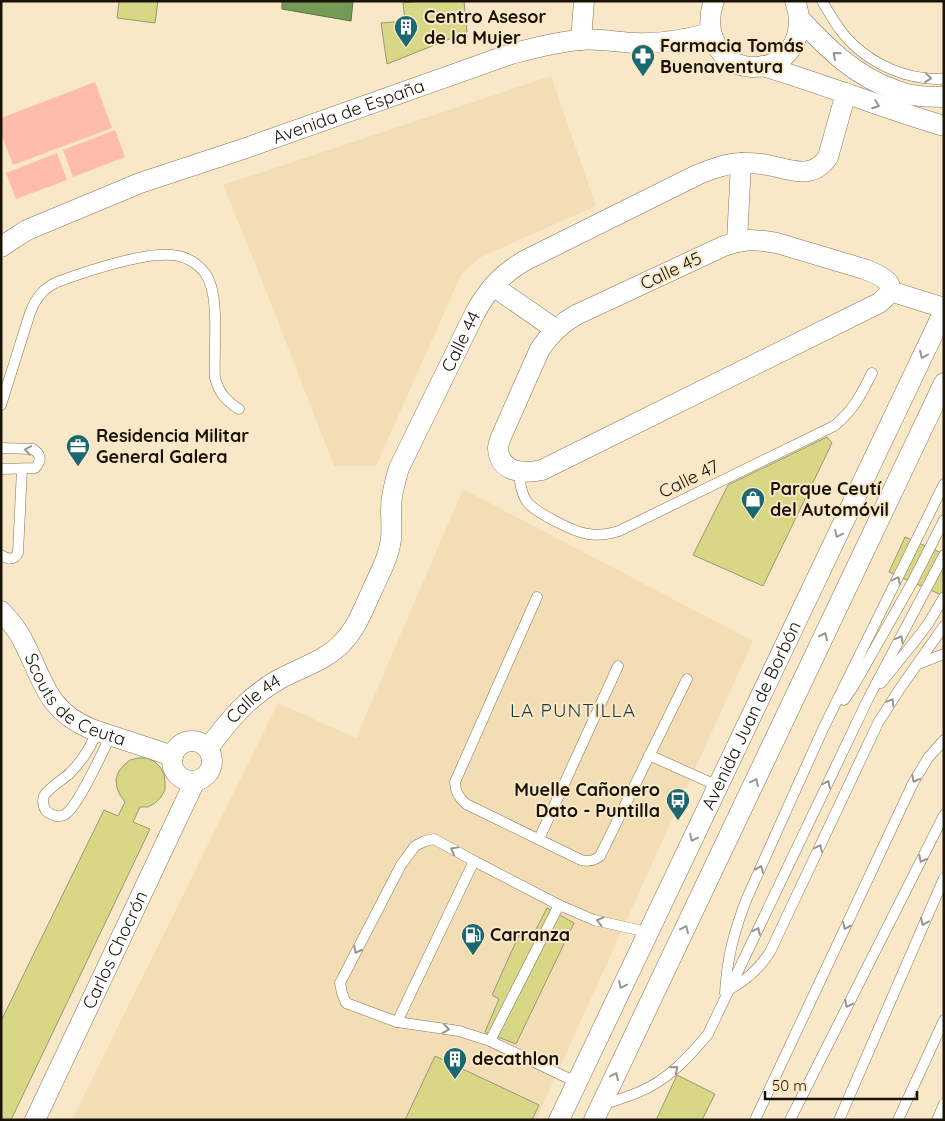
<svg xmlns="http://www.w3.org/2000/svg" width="945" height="1121" font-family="Quicksand,sans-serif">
<rect width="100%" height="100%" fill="#f9e8c7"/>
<g fill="#f2ddb5">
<polygon points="551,76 596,206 479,258 461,275 376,466 334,466 257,268 223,185"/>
<polygon points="463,489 753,641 536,1120 72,1120 278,703 356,738"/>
</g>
<g fill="#ffbcaa">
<polygon points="95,82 112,128 13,165 1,133 1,118"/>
<polygon points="115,130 125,157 73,177 63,150"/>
<polygon points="57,153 67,180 16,199 6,173"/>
</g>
<polygon fill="#759a56" stroke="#59723e" points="282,1 353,1 351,21 282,9"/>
<g fill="#d8d785" stroke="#989877">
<polygon points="119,1 158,1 155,23 117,18"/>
<polygon points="418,1 464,1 467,32 387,64 381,23 405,21 403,3"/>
<polygon points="827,437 832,443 763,586 693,555 728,485"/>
<polygon points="905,537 944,554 944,596 889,572"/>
<polygon points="138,758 146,758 154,761 160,767 164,774 165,782 165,790 161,797 155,803 148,807 140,807 133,822 150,829 11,1120 1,1120 1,1021 104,810 118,816 125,802 120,795 117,788 116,779 119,771 124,765 130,760"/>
<polygon points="547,908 574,923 516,1044 485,1032 499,999 492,995 519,935 530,941"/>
<polygon points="435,1056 539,1105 532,1120 405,1120"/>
<polygon points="677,1075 715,1094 702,1120 656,1120"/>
</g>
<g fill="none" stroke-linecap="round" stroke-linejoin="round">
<g stroke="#847456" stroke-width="11">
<g id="lane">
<path d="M822 1C829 13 837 27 846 37 865 59 896 75 924 78 931 79 937 79 944 79"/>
<path d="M1 405 30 313C34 302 40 292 50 286 57 281 64 280 71 277 97 268 122 260 149 256 157 255 164 254 172 255 185 256 197 263 205 273 221 295 213 350 215 378 219 393 226 401 239 409"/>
<path d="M1 448 33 449C41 454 42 461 35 468L1 469"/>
<path d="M519 472C520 483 521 493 527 502 536 513 574 532 588 534 599 536 609 534 619 531L834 426C853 411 861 395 872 373"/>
<path d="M1 555C8 559 14 561 18 553L22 469"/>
<path d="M537 597 455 782C455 791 458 797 466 804L581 860C589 862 594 861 600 856L687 679"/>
<polyline points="918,664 944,654"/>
<polyline points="881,683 915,641 928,624 944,597"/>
<polyline points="844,700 853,687 913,581 944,520"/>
<path d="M97 731C91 747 82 761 70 773 63 780 48 788 44 796 42 802 43 806 46 811 52 815 57 818 64 815 77 809 103 751 111 735"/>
<polyline points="649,755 718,786"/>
<polyline points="539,839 618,666"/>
<path d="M730 989C747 980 759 969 770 952L878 723 899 690 944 626"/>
<path d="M725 993C727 958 734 931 747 898L823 729 944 484"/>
<polyline points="397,1022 474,861"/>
<polyline points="490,1041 559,905"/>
<polyline points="576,1082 490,1041 459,1031 397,1022 346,1003 342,993 340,983 401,865 415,846 425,841 434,839 474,861 559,905 594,920 647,932"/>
<path d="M602 1105C614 1101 627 1097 639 1092 668 1080 689 1057 708 1034L868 699 944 555"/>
<polyline points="755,1120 913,783 928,758 944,740"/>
<polyline points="790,1120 944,815"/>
<polyline points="839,1120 944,878"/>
<polyline points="898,1120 944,1020"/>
<polyline points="937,1120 944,1104"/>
</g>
</g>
<g stroke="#847456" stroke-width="21">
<g id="street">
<path d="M714 1C703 30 717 64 751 67 788 69 808 34 795 1"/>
<path d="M800 19C828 49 855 76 895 90 901 92 907 95 913 95 923 97 934 97 944 97"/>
<polyline points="581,40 584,1"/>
<path d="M763 66C824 84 883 108 944 126"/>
<path d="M750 240 764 241 777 243 864 269C883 276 903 285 879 303L542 470C524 474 499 473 498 448 498 445 500 440 501 437L540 349C550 334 560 324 576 315L724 246 737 242Z"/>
<polyline points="737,242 741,163"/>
<path id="s1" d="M1 247 10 241 27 230 140 183 246 148 511 54C534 48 556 42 579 40 597 38 616 42 634 43 660 44 685 40 710 33"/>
<polyline points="493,286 555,329"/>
<polyline points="890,291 944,308"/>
<path id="s2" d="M1 611C10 621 19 631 24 643 44 681 46 710 91 729L173 756"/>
<circle cx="192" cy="761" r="20"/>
<path id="s3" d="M208 749C227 722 248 697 278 680 299 668 326 661 343 642 358 626 365 605 374 586 381 571 389 556 391 539 392 529 391 519 391 509 391 495 395 481 399 468L475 313C488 289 501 275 524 261L697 175C712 169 727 163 743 163 751 163 759 163 767 165 790 169 812 181 828 157L846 93"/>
<path id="s4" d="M35 1120 195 781"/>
<path id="s5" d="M559 1120 944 311"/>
<polyline points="594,1120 944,383"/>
</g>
</g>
<use href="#lane" stroke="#fff" stroke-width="10"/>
<use href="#street" stroke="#fff" stroke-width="20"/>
</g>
<defs><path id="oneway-chevron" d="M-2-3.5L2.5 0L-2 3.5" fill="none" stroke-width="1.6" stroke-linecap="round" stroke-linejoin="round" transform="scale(1.25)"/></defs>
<g stroke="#98958f">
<use href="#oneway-chevron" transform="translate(836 55) rotate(-139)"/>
<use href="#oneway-chevron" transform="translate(928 78) rotate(6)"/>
<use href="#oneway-chevron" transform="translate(876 105) rotate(20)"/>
<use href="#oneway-chevron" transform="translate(923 355) rotate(115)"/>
<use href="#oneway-chevron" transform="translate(28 450) rotate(-172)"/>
<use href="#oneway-chevron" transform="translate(838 534) rotate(115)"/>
<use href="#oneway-chevron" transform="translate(897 580) rotate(-64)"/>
<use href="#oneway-chevron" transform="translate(824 636) rotate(-65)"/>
<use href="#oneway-chevron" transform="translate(900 639) rotate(-62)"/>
<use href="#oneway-chevron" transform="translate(891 702) rotate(-57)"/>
<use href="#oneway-chevron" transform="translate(915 779) rotate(118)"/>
<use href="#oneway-chevron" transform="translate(755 782) rotate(-65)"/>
<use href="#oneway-chevron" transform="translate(827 784) rotate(-65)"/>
<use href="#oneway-chevron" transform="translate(693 838) rotate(116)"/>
<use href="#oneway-chevron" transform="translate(819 848) rotate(-65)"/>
<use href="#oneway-chevron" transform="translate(454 850) rotate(-151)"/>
<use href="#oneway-chevron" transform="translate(922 859) rotate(117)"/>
<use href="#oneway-chevron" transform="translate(760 869) rotate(-66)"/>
<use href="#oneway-chevron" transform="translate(600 921) rotate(-166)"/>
<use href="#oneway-chevron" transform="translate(924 922) rotate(113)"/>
<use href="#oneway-chevron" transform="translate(846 926) rotate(115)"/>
<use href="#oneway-chevron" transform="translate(685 929) rotate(-65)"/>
<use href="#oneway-chevron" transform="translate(757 931) rotate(-65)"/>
<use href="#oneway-chevron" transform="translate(357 950) rotate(117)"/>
<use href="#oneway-chevron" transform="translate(622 985) rotate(115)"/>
<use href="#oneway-chevron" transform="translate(848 1004) rotate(117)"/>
<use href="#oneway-chevron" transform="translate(446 1029) rotate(8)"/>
<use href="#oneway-chevron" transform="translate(675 1069) rotate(-40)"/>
<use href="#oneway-chevron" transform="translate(615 1076) rotate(-65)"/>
</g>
<defs>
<g id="building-pin" transform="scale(1.25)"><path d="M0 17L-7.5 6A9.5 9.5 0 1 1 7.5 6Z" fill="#1b6870" stroke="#f9e8c7"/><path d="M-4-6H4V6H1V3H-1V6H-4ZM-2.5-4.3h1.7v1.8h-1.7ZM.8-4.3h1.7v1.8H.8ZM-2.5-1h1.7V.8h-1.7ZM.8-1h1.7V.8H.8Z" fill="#fff"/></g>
<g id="pharmacy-pin" transform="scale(1.25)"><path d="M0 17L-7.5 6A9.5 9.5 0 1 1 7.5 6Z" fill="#1b6870" stroke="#f9e8c7"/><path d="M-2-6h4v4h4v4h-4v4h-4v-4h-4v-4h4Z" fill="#fff"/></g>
<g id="office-pin" transform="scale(1.25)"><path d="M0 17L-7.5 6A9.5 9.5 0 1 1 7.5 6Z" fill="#1b6870" stroke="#f9e8c7"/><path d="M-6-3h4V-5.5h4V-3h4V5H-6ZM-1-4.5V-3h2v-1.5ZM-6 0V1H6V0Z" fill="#fff"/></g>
<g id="shop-pin" transform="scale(1.25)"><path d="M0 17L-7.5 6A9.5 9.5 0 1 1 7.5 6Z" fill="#1b6870" stroke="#f9e8c7"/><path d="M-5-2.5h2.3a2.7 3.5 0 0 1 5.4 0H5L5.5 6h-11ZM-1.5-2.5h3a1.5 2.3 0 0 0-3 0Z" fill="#fff"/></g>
<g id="bus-pin" transform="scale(1.25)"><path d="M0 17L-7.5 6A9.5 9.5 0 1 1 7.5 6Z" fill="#1b6870" stroke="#f9e8c7"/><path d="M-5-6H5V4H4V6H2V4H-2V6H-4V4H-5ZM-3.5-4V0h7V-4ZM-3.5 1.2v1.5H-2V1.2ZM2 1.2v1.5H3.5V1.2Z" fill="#fff"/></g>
<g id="fuel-pin" transform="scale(1.25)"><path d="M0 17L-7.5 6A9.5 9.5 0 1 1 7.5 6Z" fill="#1b6870" stroke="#f9e8c7"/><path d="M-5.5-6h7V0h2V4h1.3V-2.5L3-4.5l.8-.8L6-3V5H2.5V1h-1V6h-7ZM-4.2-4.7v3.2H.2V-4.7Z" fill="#fff"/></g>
</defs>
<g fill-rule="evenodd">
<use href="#building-pin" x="406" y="27"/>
<use href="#pharmacy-pin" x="643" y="56"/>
<use href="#office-pin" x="78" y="446"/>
<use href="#shop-pin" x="753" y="499"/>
<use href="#bus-pin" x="678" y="800"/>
<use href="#fuel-pin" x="473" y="935"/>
<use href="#building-pin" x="455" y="1059"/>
</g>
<g text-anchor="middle" stroke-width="4" stroke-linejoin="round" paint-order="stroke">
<g font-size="18" font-weight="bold" fill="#191307" stroke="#f9e8c7" text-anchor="start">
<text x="424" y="23">Centro Asesor<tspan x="424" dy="21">de la Mujer</tspan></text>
<text x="660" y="52">Farmacia Tomás<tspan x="660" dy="21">Buenaventura</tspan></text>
<text x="96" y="442">Residencia Militar<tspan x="96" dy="21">General Galera</tspan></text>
<text x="770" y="495">Parque Ceutí<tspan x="770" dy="21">del Automóvil</tspan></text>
<text x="660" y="796" text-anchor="end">Muelle Cañonero<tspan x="660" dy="21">Dato - Puntilla</tspan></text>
<text x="490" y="941">Carranza</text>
<text x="472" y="1065">decathlon</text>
</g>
<g font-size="18" fill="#191307" stroke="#f9e8c7">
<text dy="6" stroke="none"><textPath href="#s1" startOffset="374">Avenida de España</textPath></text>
<text transform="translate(671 271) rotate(-25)" y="6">Calle 45</text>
<text dy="6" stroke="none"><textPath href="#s3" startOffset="502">Calle 44</textPath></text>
<text transform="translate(689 479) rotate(-26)" y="6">Calle 47</text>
<text dy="6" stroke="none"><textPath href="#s2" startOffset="120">Scouts de Ceuta</textPath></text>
<text dy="6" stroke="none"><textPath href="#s3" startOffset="68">Calle 44</textPath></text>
<text dy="6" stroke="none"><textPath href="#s5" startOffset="448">Avenida Juan de Borbón</textPath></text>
<text dy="6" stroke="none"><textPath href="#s4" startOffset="188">Carlos Chocrón</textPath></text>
</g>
<g font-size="19" letter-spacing="1" fill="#193b3f" stroke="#f9e8c7">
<text x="573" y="717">LA PUNTILLA</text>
</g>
</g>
<rect width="945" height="1121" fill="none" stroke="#191307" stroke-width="5"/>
<path d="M765 1091v8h152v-8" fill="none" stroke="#191307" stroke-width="2.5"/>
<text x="772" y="1091" font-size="15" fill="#191307" stroke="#f9e8c7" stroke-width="4" paint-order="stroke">50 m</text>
</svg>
